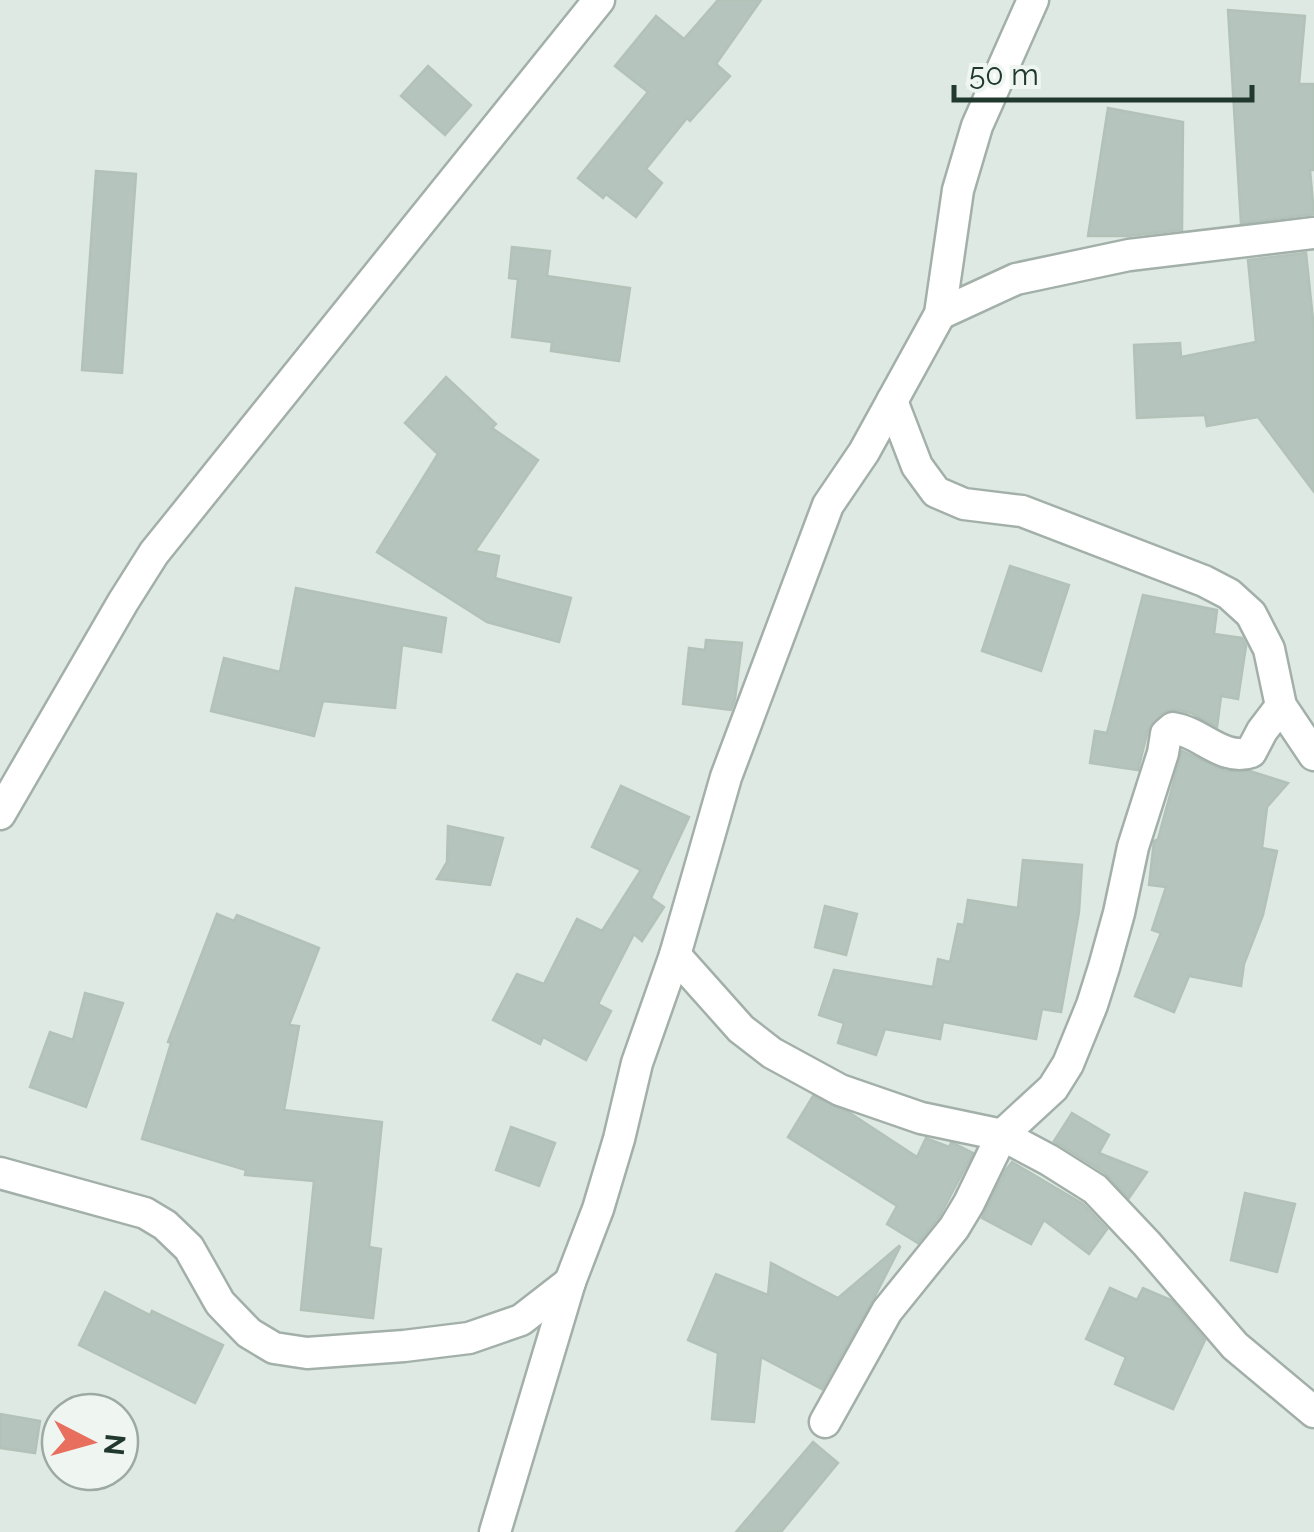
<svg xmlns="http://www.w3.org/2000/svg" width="1314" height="1532" font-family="Raleway,sans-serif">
<rect width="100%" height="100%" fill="#dfe9e3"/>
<g fill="#b5c4bc" stroke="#b2c2b9" stroke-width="2.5">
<polygon points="718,0 761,0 716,64 730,76 690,121 687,118 646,169 662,183 636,217 606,194 603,198 578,178 648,92 615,66 656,16 684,39"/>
<polygon points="1228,10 1305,16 1299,84 1314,84 1314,170 1310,170 1314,214 1241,223"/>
<polygon points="428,66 471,105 445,135 401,96"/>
<polygon points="1108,108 1183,122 1182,230 1127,236 1088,236"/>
<polygon points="96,171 136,174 122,373 82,370"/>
<polygon points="512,247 550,251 547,276 630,288 619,361 551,351 552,342 512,337 518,279 509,278"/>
<polygon points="1306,253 1314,329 1314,492 1258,417 1207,426 1205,415 1137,418 1134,345 1180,343 1181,357 1256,342 1248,260"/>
<polygon points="446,377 496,424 492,428 538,460 475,551 499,556 495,578 571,598 559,642 487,622 377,552 438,454 405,423"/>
<polygon points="1010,566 1069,585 1041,671 982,651"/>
<polygon points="296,588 446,618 441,652 402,645 395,708 323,701 314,736 211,711 224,658 280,672"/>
<polygon points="1143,595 1217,610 1214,634 1242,638 1246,646 1238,699 1221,696 1217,727 1191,713 1178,710 1168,710 1161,714 1148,730 1138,770 1090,763 1095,731 1107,733"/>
<polygon points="706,640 742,643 735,699 731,710 683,704 689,648 705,650"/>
<polygon points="1182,751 1225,771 1250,771 1288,783 1267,807 1262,848 1277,851 1263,915 1244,964 1241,986 1189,976 1174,1012 1135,996 1161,933 1152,930 1166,887 1149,885 1154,841 1158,839"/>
<polygon points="621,786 689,817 651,898 664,907 642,941 634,934 598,1004 611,1011 586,1060 543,1037 540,1044 493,1020 517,974 544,984 577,919 602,931 641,870 592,847"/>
<polygon points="448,826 503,838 490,885 437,879 447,862"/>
<polygon points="1023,860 1082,865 1079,912 1061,1012 1042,1009 1036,1039 943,1022 940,1039 885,1029 876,1055 838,1043 844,1023 819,1015 834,970 933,987 938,959 950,962 958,924 964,925 968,900 1018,908"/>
<polygon points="825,906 857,914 846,955 815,947"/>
<polygon points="217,914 234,921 237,915 319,948 289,1025 299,1026 284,1110 382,1122 369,1247 381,1249 373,1318 301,1310 314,1181 245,1175 246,1170 142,1139 171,1043 168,1042"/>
<polygon points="85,993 123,1003 86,1107 30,1087 50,1032 73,1040"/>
<polygon points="813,1096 850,1113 917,1157 926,1138 949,1147 951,1143 957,1145 973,1153 939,1217 918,1243 887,1224 897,1206 788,1137"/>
<polygon points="1072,1113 1109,1135 1099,1153 1147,1172 1129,1198 1105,1173 1054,1141"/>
<polygon points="511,1127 555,1143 539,1186 496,1170"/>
<polygon points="1012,1162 1083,1204 1107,1229 1089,1254 1044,1220 1031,1244 982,1218 1006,1170"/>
<polygon points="1245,1193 1295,1204 1277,1272 1231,1260"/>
<polygon points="899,1246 900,1247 874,1298 822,1389 761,1357 754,1422 712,1419 718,1353 688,1340 716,1274 768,1295 771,1263 838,1298"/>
<polygon points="1110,1288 1137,1300 1143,1288 1171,1300 1205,1340 1173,1409 1115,1384 1126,1357 1086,1339"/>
<polygon points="105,1292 150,1315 152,1311 223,1345 195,1403 79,1345"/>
<polygon points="0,1414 40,1421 35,1453 0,1448"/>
<polygon points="813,1442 838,1463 781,1532 736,1532"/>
</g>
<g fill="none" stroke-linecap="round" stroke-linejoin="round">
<g stroke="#a2b0a9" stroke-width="35">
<g id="minor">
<polyline points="940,314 1016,279 1129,255 1314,233"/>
<polyline points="892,401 917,466 936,492 964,504 1022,511 1204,581 1229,594 1251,614 1269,649 1281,706 1314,755"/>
<polyline points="675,955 741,1029 772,1053 840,1090 921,1118 1002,1135 1049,1160 1095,1189 1147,1244 1235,1346 1314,1412"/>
<polyline points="0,1173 145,1213 165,1225 189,1248 220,1303 249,1333 274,1348 307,1353 404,1346 469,1338 521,1320 570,1282"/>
<path d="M825 1422 887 1311 954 1228 969 1203 1002 1135 1053 1088 1068 1064 1092 1005 1104 967 1119 913 1133 847 1163 753 1166 734 1173 728C1201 732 1223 762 1251 752L1262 731 1281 706"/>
<polyline points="495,1532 570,1282 598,1209 619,1139 637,1063 675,955 726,777 828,505 864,452 940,314 958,190 977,126 1033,0"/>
</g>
</g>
<g stroke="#a2b0a9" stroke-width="35">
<polyline id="tertiary" points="0,814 123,602 154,553 599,0"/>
</g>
<use href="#minor" stroke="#fff" stroke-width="30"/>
<use href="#tertiary" stroke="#fff" stroke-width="30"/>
</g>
<g transform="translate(90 1442) rotate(96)"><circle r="48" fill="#eff6f2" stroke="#9daaa4" stroke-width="2.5"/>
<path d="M0-8L18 38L0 25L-18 38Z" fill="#e86f5e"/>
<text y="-15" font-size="28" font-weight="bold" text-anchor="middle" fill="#21382f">N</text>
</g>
<path d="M954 85v15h298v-15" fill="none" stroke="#21382f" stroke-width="5"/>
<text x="969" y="85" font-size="30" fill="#21382f" stroke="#eff6f2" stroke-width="8" paint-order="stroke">50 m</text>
</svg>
